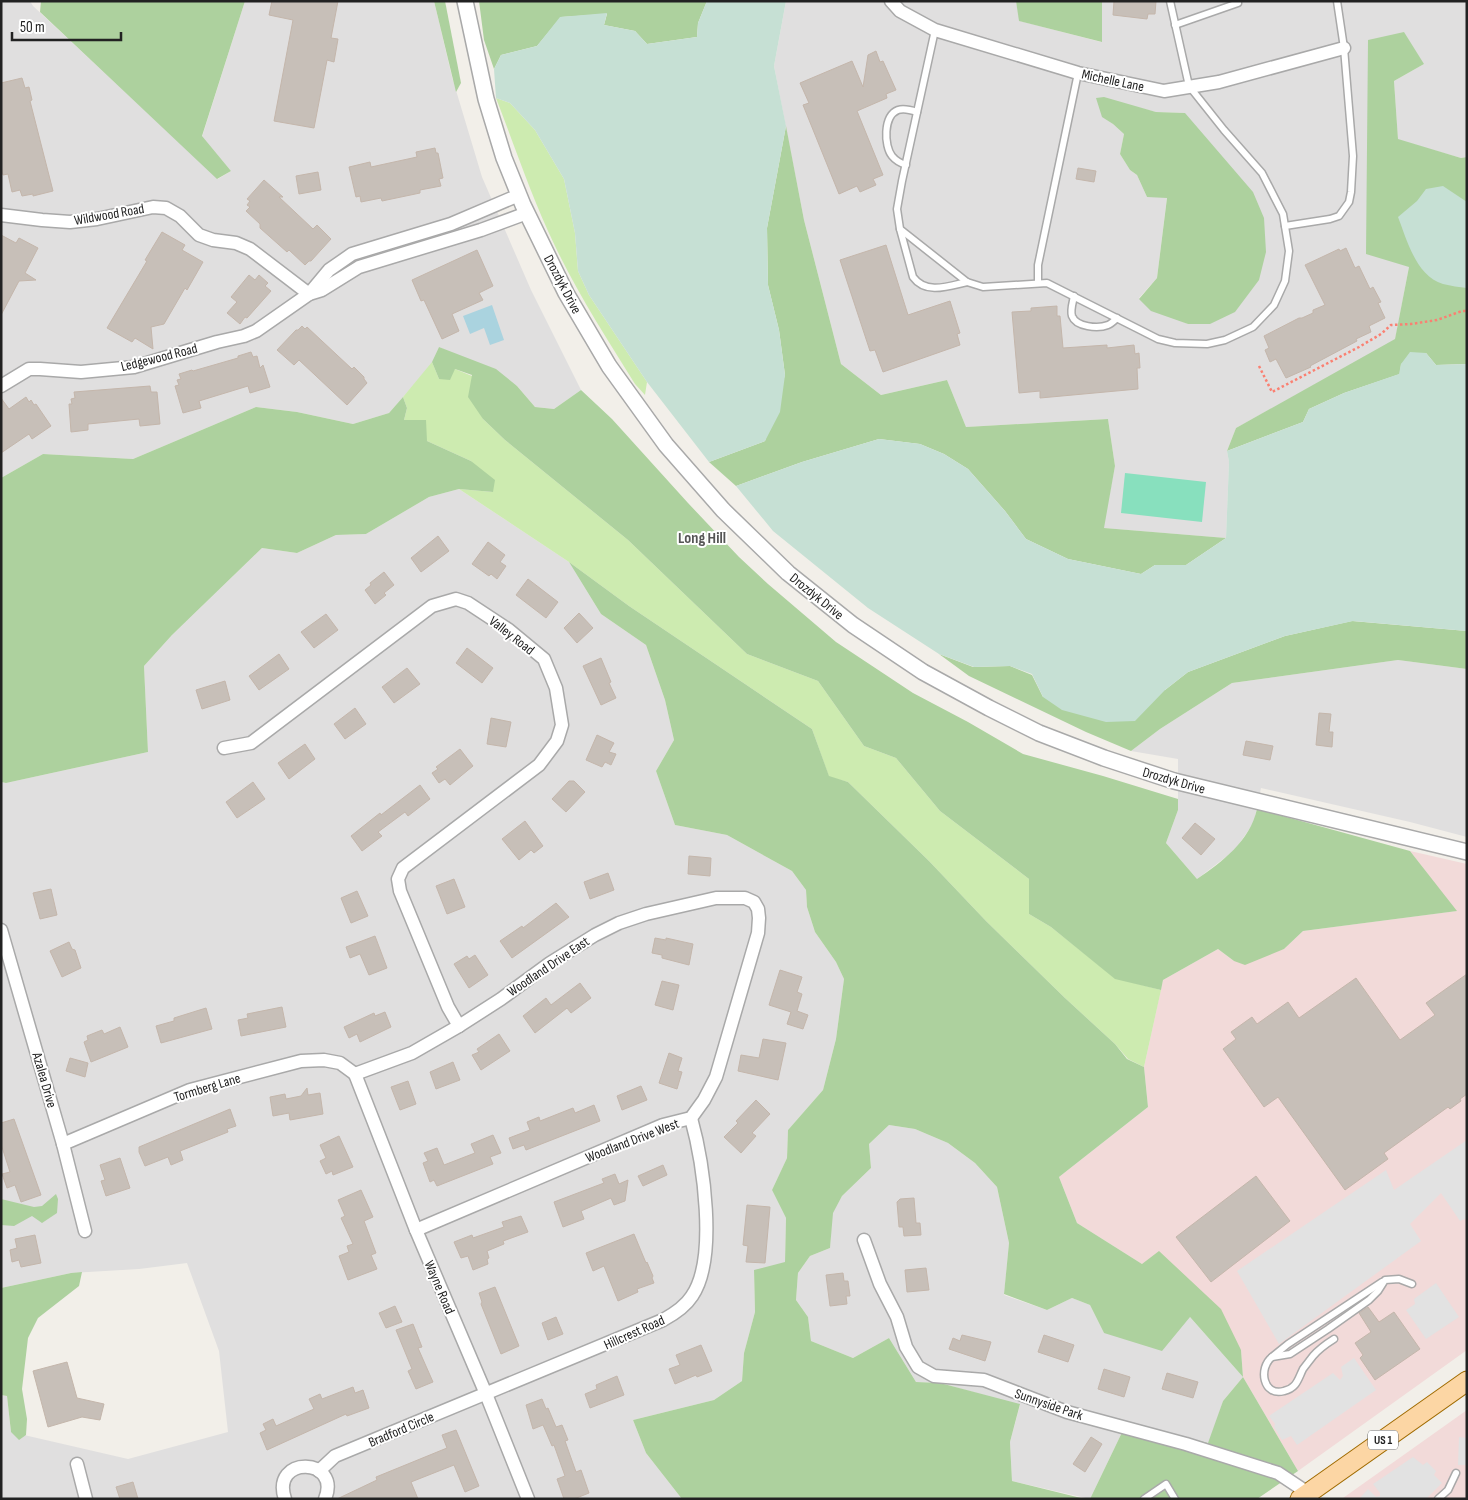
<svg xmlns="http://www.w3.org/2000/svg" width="1468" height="1500" font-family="'Sofia Sans Condensed',sans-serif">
<rect width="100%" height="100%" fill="#f2efe9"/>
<g fill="#e0dfdf" fill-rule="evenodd">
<polygon points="1,1 30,1 33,6 218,179 231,171 202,137 245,1 434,1 452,77 482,177 531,290 581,390 554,409 535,407 517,386 439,347 431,365 389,413 353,424 297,412 256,407 133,459 43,454 1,478"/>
<path d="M786 1H1016L1020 21 1101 42 1102 1H1467V157L1461 158 1398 140 1394 81 1424 64 1369 40 1409 267 1395 340 1236 428 1227 451 1229 462 1226 538 1103 528 1115 466 1108 419 966 427 947 380 881 395 841 364 804 220 774 66ZM1132 106 1156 112 1185 113 1188 324 1139 298 1157 278 1167 197H1147L1137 175 1130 170 1120 154 1124 134 1113 124 1102 116Z"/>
<polygon points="459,489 569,562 601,614 646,645 665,700 674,740 656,771 675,825 727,835 792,871 806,890 807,907 815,932 836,962 844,979 836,1039 823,1090 788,1130 787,1158 772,1190 786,1218 785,1263 754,1271 755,1312 744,1353 742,1381 714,1400 633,1420 646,1453 682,1499 1,1499 1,1395 7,1396 11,1432 128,1459 228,1432 219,1351 187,1263 139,1269 71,1273 1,1288 1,782 6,783 148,752 144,666 172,635 262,548 297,553 336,535 366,534 429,497"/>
<polygon points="1398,660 1467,669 1467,837 1410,822 1261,788 1254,822 1235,850 1197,879 1166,843 1178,810 1178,759 1131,751 1160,729 1232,683"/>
<polygon points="889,1125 915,1129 948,1143 975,1163 997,1187 1009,1243 1004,1295 1047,1310 1072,1298 1090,1305 1104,1333 1189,1316 1243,1377 1223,1401 1209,1443 1127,1422 1090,1499 1012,1481 1010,1442 1020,1405 940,1383 916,1382 889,1338 853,1358 811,1341 808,1317 796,1300 798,1273 810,1256 830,1248 832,1213 842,1196 871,1168 869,1144"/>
</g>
<g fill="#f2dad9">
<polygon points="1410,851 1467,864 1467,1350 1298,1471 1243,1377 1241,1350 1142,1264 1077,1223 1059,1177 1148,1107 1144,1067 1163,980 1218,949 1234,961 1284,949 1303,931 1456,911"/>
<polygon points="1467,1410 1467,1499 1341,1499 1343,1498"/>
</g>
<g fill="#cdebb0">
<path d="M496 98 510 103 535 130 564 179 575 233 578 271 589 295 647 382 645 395 635 384C607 339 578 294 555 246 532 198 515 147 496 98Z"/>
<polygon points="432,362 439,379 455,369 472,376 483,419 505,440 628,540 747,654 818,681 864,746 896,758 940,811 1029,879 1029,914 1051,927 1115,978 1161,990 1144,1067 1128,1059 1115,1044 1065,998 986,921 929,861 848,782 829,777 812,729 629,606 569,562 459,489 493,492 471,461 427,441 404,420 407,408 403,397"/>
</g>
<g fill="#add19e">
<polygon points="41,1 245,1 202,136 231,171 217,179 40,12"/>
<polygon points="434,1 445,1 461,83 456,92"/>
<polygon points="479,1 707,1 698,23 697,37 647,44 635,31 604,25 607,14 561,17 537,46 501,55 494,69 484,40"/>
<polygon points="1016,1 1102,1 1102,42 1019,21"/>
<polygon points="1404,32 1424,64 1394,81 1398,139 1461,158 1467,157 1467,364 1436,365 1426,353 1401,364 1400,374 1344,393 1309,409 1303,422 1227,451 1236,428 1395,339 1409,267 1366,254 1368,40"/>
<polygon points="1104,97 1156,112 1185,113 1253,192 1264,218 1266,252 1259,280 1235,312 1210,324 1188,324 1151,311 1139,299 1157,278 1167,198 1147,197 1137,175 1130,170 1120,154 1124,134 1113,124 1102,117 1096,98"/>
<polygon points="786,126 804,220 841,364 881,395 947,380 966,427 1108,419 1115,466 1104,528 1226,538 1186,565 1155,565 1141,574 1068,559 1026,539 1005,511 968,469 944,454 920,444 879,439 802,462 736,486 709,462 765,441 785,375 779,330 768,285 767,228"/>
<path d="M439 347 496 369 517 386 535 407 554 409 581 390 612 419 688 503 739 557 768 584 836 642 913 693 968 722 1023 754 1103 776 1178 799V810L1166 843 1197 879C1222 862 1250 841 1257 809L1410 851 1457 911 1303 931 1284 949 1245 965 1234 961 1218 949 1163 980 1161 990 1115 979 1051 927 1029 914V879L940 811 896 758 864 746 818 681 747 654 628 540 505 440 483 419 468 397 472 375 455 369 450 380 439 379 432 362Z"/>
<polygon points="403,397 407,408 404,420 426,420 427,441 471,461 495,480 493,492 459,489 429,497 366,534 336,535 297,553 262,548 172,635 144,666 148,752 6,783 1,782 1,478 43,454 133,459 256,407 297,412 353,424 389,413"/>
<polygon points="569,562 629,606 812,729 829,776 848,782 929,861 986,921 1065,998 1115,1044 1127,1059 1144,1067 1148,1107 1059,1177 1077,1223 1142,1264 1159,1251 1221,1309 1241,1350 1243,1377 1298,1471 1257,1499 1090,1499 1127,1422 1208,1443 1223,1401 1243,1377 1190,1317 1162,1351 1104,1333 1090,1305 1072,1298 1047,1310 1004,1294 1009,1243 997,1187 975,1163 948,1143 915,1129 889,1125 869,1144 871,1168 842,1196 833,1213 830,1248 810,1256 798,1273 796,1300 808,1317 811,1341 853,1358 889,1338 916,1382 940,1383 1020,1404 1010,1442 1012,1481 1085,1499 682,1499 646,1453 633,1420 714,1400 742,1381 744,1353 755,1312 754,1270 785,1262 786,1218 772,1190 787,1158 788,1130 823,1090 836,1039 844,979 836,962 815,932 807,907 806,890 792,871 727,835 675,825 656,771 674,740 665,700 646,645 601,614"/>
<polygon points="1352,621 1467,631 1467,669 1398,660 1232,683 1160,729 1131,751 1086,732 969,676 939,654 973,667 1010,666 1032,675 1043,697 1165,690 1188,672 1285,636"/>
<polygon points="56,1194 58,1199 57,1213 42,1223 32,1216 14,1226 1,1225 1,1199 34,1207 42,1206"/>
<polygon points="82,1272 79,1286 38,1318 28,1338 22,1389 27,1419 26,1435 19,1440 11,1432 7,1396 1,1395 1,1288 71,1273"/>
</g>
<g fill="#c6e0d4">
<polygon points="707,1 786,1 774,66 786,126 767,228 768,285 779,330 785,375 780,412 765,441 709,462 647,382 589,295 578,271 575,233 564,179 535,130 510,103 496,98 494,69 501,55 537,46 560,17 607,13 604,25 635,31 647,44 697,37 698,23"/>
<path d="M1443 186 1467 202V288C1459 287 1451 286 1443 284 1416 276 1407 240 1398 217L1417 201 1426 189Z"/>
<polygon points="1410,352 1426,353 1436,365 1467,364 1467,631 1353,621 1285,636 1188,672 1165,690 1135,721 1106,722 1062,710 1043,697 1032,674 1010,666 974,667 939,654 868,608 773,531 736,486 802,462 879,439 920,444 944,454 968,469 1005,511 1026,539 1068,559 1141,574 1155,565 1186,565 1226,538 1229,462 1227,451 1303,422 1309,409 1344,393 1399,374 1401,364"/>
</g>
<polygon fill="#88e0be" points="1125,473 1206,482 1202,522 1121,513"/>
<g fill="#e2e2e2">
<polygon points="1467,1140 1467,1218 1460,1221 1441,1193 1410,1224 1421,1241 1279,1344 1237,1271 1386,1170 1394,1190"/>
<polygon points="1436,1283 1459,1317 1426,1339 1406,1310 1415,1304 1414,1299"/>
<polygon points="1354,1358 1376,1390 1297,1445 1291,1436 1282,1440 1274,1427 1275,1424 1269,1416 1333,1373 1340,1380 1343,1376 1341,1367"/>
<polygon points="1459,1437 1467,1438 1467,1465 1458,1465"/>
<polygon points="1413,1457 1423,1465 1427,1462 1436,1471 1434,1475 1442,1483 1426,1499 1359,1499 1368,1489 1376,1497 1380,1496 1380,1493 1373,1484"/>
</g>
<polygon fill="#aad3df" points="492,305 504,340 490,345 484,328 470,334 463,316"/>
<g fill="#c7bfb8" stroke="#c4b6ab">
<polygon points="272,1 338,1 331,38 338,39 334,62 327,60 314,128 274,121 293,20 269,15"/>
<polygon points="1114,1 1156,1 1155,14 1148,14 1147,19 1113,15"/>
<polygon points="876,51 880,62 883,61 896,90 886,94 887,98 857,111 883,175 873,179 876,185 860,192 857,186 839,194 803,105 809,103 800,83 852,61 863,87 868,55"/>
<polygon points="22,78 25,88 29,87 32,100 30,101 53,191 33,196 33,194 22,196 20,190 12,192 8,174 3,175 1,167 1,83"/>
<polygon points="435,148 436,153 438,153 443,178 439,179 441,186 420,190 420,193 382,201 381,198 361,202 360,196 356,197 349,167 370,162 371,167 417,157 416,152"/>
<polygon points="1078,168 1096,171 1094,182 1076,179"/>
<polygon points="318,172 321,190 299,194 296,176"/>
<polygon points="264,180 283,197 279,197 313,229 317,225 331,239 311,261 309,261 305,265 289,250 287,252 260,228 260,224 246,211 250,207 247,205 250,201 247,199"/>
<polygon points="162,232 185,245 182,250 203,262 187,290 185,288 164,324 151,327 153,349 135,338 132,342 107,328 147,261 145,260"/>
<polygon points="1,235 16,243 19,238 38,248 25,273 36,280 19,281 1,315"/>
<polygon points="886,245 908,315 950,301 960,333 957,334 960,345 883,372 875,350 870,351 840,260"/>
<polygon points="1346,248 1355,268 1359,266 1370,289 1373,287 1381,302 1378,303 1385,318 1369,326 1371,332 1356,339 1357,341 1310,366 1311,367 1286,378 1276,359 1270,362 1265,350 1269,348 1264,336 1299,318 1302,318 1313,313 1313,310 1325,305 1305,265 1339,249 1340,251"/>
<polygon points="477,250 493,286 479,293 483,300 452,314 459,331 442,339 424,300 421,301 412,280"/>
<polygon points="249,275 255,280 259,275 268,283 265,286 271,291 247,318 245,317 240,324 227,313 237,302 231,297"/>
<polygon points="1057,306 1057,316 1060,316 1063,348 1107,345 1107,348 1134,345 1135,354 1139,353 1140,368 1137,368 1138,389 1040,398 1040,391 1019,393 1012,312 1031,311 1031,308"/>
<polygon points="302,326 305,329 307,327 352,369 354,367 364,377 364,379 367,383 347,405 299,360 294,365 277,350 296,330 298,330"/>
<polygon points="251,352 253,357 257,356 260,368 263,365 270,387 250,393 248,386 199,401 201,408 183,413 175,386 179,385 177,380 181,379 179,374 192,370 193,371 238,358 238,356"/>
<polygon points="150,386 151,392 157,392 160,424 140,426 139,419 88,424 88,430 71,432 69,404 72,404 71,399 75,398 74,392"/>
<polygon points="26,397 29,402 31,400 34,405 36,404 51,426 32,439 29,434 1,453 1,398 9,409"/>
<polygon points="438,536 449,551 421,572 411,558"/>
<polygon points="488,542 505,555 500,562 506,566 497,579 491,574 489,576 472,564"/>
<polygon points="384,572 394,585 384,593 386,595 375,604 365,590 371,585 370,583"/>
<polygon points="528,579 558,602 546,618 516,595"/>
<polygon points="579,613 593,628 577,643 564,628"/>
<polygon points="326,614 338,630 314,648 301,632"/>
<polygon points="467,648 493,668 482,683 456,663"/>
<polygon points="279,654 289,669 259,690 249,676"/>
<polygon points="601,658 611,682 609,683 616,698 601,705 583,666"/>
<polygon points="407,668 420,684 394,703 382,687"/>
<polygon points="225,681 230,700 202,709 196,690"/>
<polygon points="355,708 366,724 345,739 334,724"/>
<polygon points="1319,713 1331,714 1329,732 1333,732 1332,747 1316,745"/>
<polygon points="491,718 511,722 506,747 487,744"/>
<polygon points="597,735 614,743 609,752 616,754 611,765 605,762 602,767 586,760"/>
<polygon points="1246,741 1273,746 1270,760 1243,755"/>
<polygon points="305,744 315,759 289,779 278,763"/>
<polygon points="460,749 473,766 450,785 445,779 439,783 432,773 438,769 436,767"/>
<polygon points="569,781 574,781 585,792 566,812 552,799"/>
<polygon points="253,782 265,799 237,818 226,802"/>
<polygon points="420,785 430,799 408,816 405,812 378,832 382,836 362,851 351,836 380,813 381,815"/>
<polygon points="525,821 543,846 534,853 531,850 519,860 502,839"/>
<polygon points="1195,823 1215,839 1201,855 1182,838"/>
<polygon points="689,856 711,858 710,876 688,874"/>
<polygon points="608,873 614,890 590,899 584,882"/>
<polygon points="454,879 465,907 447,914 436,886"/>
<polygon points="51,889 57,915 40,919 33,893"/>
<polygon points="357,891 368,916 351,923 341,898"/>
<polygon points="556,903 569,917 512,958 500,941 522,926 523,928"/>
<polygon points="375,936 387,968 369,975 360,954 350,958 346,947"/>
<polygon points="655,938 666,940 666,938 693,944 689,965 662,958 662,955 652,953"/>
<polygon points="69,942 72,949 75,950 81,968 62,977 50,951"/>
<polygon points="475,955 488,975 469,988 454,964 467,956 469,959"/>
<polygon points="780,970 802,977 797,992 802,994 797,1011 808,1015 803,1029 787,1024 791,1012 769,1005"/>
<polygon points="1467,974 1467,1094 1460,1099 1461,1101 1450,1109 1448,1107 1384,1153 1388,1159 1345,1190 1278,1097 1264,1107 1223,1049 1236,1039 1231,1032 1252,1017 1257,1024 1288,1002 1299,1018 1356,978 1400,1040 1435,1015 1426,1003"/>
<polygon points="662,981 679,985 673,1010 655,1005"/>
<polygon points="580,983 591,998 571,1013 567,1008 535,1033 523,1016 546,998 551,1005"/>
<polygon points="282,1007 286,1027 241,1036 238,1020 248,1018 247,1014"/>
<polygon points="206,1008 212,1029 161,1043 156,1026 174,1021 174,1018"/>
<polygon points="385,1012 391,1027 360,1042 357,1034 349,1038 344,1027 374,1013 375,1016"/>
<polygon points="120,1027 128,1047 91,1062 84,1042 88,1040 87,1036 102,1030 104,1034"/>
<polygon points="499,1034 510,1051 481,1070 472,1055 479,1052 477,1049"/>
<polygon points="763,1039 786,1043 778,1080 738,1071 741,1055 759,1058"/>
<polygon points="669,1053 682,1058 678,1071 682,1072 677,1089 659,1083"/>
<polygon points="70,1058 88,1063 85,1077 66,1071"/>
<polygon points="453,1062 460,1080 436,1089 430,1072"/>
<polygon points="408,1081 416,1104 400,1110 391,1087"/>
<polygon points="641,1086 647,1100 622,1110 617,1096"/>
<polygon points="307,1088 308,1095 320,1093 323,1114 290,1120 289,1113 273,1116 270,1097 285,1094 286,1099 301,1096"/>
<polygon points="756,1100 770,1114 752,1133 756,1136 741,1153 724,1137 738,1123 736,1121"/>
<polygon points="594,1105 600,1121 526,1150 524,1145 513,1149 509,1138 530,1130 527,1122 539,1117 540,1121 573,1108 575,1113"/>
<polygon points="230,1109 236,1126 227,1129 228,1132 180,1151 183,1160 171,1165 168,1157 145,1166 139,1152 139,1147"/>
<polygon points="14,1119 41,1195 21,1202 15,1185 7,1188 2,1174 10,1172 1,1144 1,1123"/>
<polygon points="493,1135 501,1153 490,1157 493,1164 437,1186 434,1180 430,1182 423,1163 428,1161 424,1153 437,1148 444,1165 475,1153 471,1144"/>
<polygon points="339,1136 353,1167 333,1175 332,1171 326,1174 320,1161 326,1158 320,1145"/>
<polygon points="120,1158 130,1188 106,1196 101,1181 105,1180 100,1165"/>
<polygon points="663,1165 667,1175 643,1186 638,1176"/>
<polygon points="615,1174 619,1184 628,1180 625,1201 614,1205 611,1198 581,1211 584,1219 563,1227 554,1202 604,1183 602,1179"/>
<polygon points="1256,1176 1290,1221 1211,1282 1176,1237"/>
<polygon points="361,1190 373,1217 364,1221 376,1253 371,1255 377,1269 348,1280 339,1256 349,1252 347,1246 353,1244 341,1218 345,1216 338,1200"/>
<polygon points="914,1198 916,1223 920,1223 921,1235 904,1236 903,1227 899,1227 897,1202 900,1199"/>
<polygon points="747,1205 770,1207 765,1263 746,1262 748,1246 743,1245"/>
<polygon points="521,1216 528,1232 503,1241 504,1244 487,1251 489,1258 487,1259 488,1264 473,1270 468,1256 461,1258 454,1242 472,1235 473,1238 504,1227 502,1222"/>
<polygon points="634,1234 646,1263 647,1262 653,1276 652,1278 654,1283 637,1289 638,1292 618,1301 604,1266 593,1271 586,1253"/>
<polygon points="35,1235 41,1263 21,1267 19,1260 12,1262 10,1250 17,1248 15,1239"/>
<polygon points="926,1268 929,1290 907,1292 905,1270"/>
<polygon points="843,1273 844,1281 848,1281 850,1296 846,1296 847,1304 830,1306 826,1275"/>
<polygon points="495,1287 519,1346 501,1354 481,1304 482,1302 479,1293"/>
<polygon points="395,1306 402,1322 386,1328 379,1313"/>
<polygon points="1368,1307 1379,1322 1394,1312 1420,1349 1375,1380 1360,1358 1363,1355 1355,1343 1371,1332 1359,1313"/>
<polygon points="556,1317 563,1334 548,1340 542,1323"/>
<polygon points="413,1324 422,1347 418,1348 433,1382 416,1389 408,1371 412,1369 396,1330"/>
<polygon points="962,1335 991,1342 985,1361 949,1349 953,1338 960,1341"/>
<polygon points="1044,1335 1074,1345 1068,1362 1038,1352"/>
<polygon points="701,1345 712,1371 697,1377 696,1375 675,1384 669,1369 680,1365 676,1355"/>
<polygon points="67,1362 77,1398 104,1404 100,1420 82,1417 48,1427 33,1371"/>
<polygon points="1104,1369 1130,1377 1124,1397 1098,1389"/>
<polygon points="1167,1373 1198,1382 1193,1398 1162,1389"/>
<polygon points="617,1376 624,1395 590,1408 585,1394 597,1389 596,1385"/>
<polygon points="353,1387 355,1393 363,1390 369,1408 347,1416 346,1414 267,1450 260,1433 266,1430 263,1424 273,1419 276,1426 314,1409 309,1399 320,1394 322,1399"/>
<polygon points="542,1399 546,1409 548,1408 556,1427 562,1425 568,1440 565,1441 576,1472 581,1470 589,1493 574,1499 564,1499 557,1479 565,1476 554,1445 552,1446 543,1425 533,1429 526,1405"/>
<polygon points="456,1430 479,1486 465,1492 454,1465 411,1482 418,1499 337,1499 377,1480 376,1477 447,1448 442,1435"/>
<polygon points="1091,1437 1102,1444 1085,1472 1073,1464"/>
<polygon points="133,1482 138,1499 120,1499 116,1487"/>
</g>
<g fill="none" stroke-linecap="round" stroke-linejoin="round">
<g stroke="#a9a9a9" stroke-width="9">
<g id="service">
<polyline points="1175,25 1238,3"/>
<polyline points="935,30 902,181 897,209 900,229 967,282 983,287 1047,283 1158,339 1175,343 1207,344 1225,340 1253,327 1274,305 1285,281 1289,251 1283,214 1262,173 1224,130 1189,86 1170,1"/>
<path d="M906 165C900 163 896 161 892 156 884 146 883 116 898 110 904 108 911 110 917 112"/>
<polyline points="1285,226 1330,219 1339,216 1349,202 1351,192 1353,156 1344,48 1337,1"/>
<path d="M900 229 913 277C926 295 949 286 967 282"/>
<polyline points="1038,283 1038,265 1078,73"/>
<path d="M1074 296C1073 302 1070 310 1072 316 1076 327 1098 329 1108 325 1111 324 1114 321 1117 318"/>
<path d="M1334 1339C1326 1344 1319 1349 1313 1356 1310 1360 1306 1365 1303 1369 1298 1379 1297 1388 1284 1391 1263 1397 1258 1368 1272 1357L1290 1354 1328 1329 1369 1300 1378 1291 1385 1280 1399 1279 1412 1284"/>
<polyline points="1272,1357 1288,1344 1382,1282"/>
<polyline points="1144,1499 1166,1484 1175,1499"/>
<polyline points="1438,1499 1448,1490 1456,1473"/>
</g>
</g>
<g stroke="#a9a9a9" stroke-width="15">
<g id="minor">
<polyline points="891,1 900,11 935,30 1078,73 1164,91 1219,82 1344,48"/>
<polyline points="1,215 42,220 70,222 97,219 153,207 166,208 180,216 199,235 213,240 236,243 250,249 309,294"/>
<polyline points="309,294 329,270 352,254 451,224 519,195"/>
<polyline points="1,386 29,369 40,369 81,372 134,367 217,342 244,336 256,331 309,294 322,290 359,267 481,230 527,213"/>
<polyline points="224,748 251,743 432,606 456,599 468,603 509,630 544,659 556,688 562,725 557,741 539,765 403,868 398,879 400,891 448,1007 459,1026"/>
<polyline points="1,930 63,1144 85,1231"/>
<polyline points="355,1074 412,1053 459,1026 501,999 550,963 595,935 619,923 646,914 716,898 745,898 754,902 758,909 759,918 758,933 716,1077 704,1100 691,1118 663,1125 416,1230"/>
<polyline points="355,1074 416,1230 486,1394 528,1499"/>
<polyline points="63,1144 190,1090 301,1061 324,1060 340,1063 355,1074"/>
<polyline points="864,1240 880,1284 897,1317 906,1347 918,1367 934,1376 984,1380 1067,1412 1186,1444 1278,1473 1308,1493"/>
<polyline points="77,1464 86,1499"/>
<path d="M319 1471 335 1456 663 1320C674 1314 685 1307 692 1296 718 1258 703 1161 691 1118"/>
<path d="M285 1499C270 1455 342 1457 325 1499"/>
</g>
</g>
<g stroke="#a9a9a9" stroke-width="18">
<polyline id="tertiary" points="465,1 486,99 504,158 523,205 566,293 609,366 666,445 723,510 788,573 853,625 923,672 989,708 1039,733 1104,758 1174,781 1467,852"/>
</g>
<g stroke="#a06b00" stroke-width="21">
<polyline id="primary" points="1300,1499 1467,1381"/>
</g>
<polyline stroke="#fa8072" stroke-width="2.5" stroke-dasharray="2.5 2.5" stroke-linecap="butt" points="1259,366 1272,392 1359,347 1381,334 1391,325 1411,324 1437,320 1462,311 1467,311"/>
<use href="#service" stroke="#fff" stroke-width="6"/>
<use href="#minor" stroke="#fff" stroke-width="12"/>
<use href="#tertiary" stroke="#fff" stroke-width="15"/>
<use href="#primary" stroke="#fcd6a4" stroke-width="19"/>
</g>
<g text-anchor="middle" stroke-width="4" stroke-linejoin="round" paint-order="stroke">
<rect fill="#fff" stroke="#646464" stroke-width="1" x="1368" y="1430.5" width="30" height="19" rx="4"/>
<g font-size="12" font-weight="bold" fill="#222">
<text x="1383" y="1444">US 1</text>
</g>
<g font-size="14" fill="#222" stroke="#fff">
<text transform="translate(1113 80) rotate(12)" y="5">Michelle Lane</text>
<text transform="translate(109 214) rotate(-10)" y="5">Wildwood Road</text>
<text transform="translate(563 284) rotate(62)" y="5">Drozdyk Drive</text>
<text transform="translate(159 357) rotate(-14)" y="5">Ledgewood Road</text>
<text transform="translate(817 596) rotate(39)" y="5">Drozdyk Drive</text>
<text transform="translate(512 635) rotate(38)" y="5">Valley Road</text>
<text transform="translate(1174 780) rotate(16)" y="5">Drozdyk Drive</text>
<text transform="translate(548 966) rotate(-34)" y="5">Woodland Drive East</text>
<text transform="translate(45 1080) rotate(74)" y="5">Azalea Drive</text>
<text transform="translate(207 1087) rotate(-17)" y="5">Tormberg Lane</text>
<text transform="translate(632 1140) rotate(-21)" y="5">Woodland Drive West</text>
<text transform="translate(440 1287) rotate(67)" y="5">Wayne Road</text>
<text transform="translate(634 1332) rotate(-24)" y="5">Hillcrest Road</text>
<text transform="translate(1049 1404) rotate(19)" y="5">Sunnyside Park</text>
<text transform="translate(401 1429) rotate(-23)" y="5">Bradford Circle</text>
</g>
<g font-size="16" font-weight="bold" fill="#555" stroke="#fff">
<text x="702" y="543">Long Hill</text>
</g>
</g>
<rect width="1468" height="1500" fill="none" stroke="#222222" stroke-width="5"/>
<path d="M12 32v8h109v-8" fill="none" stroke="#222222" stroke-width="2.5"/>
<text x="20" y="32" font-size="15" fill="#222222" stroke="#ffffff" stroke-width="4" paint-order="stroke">50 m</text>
</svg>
